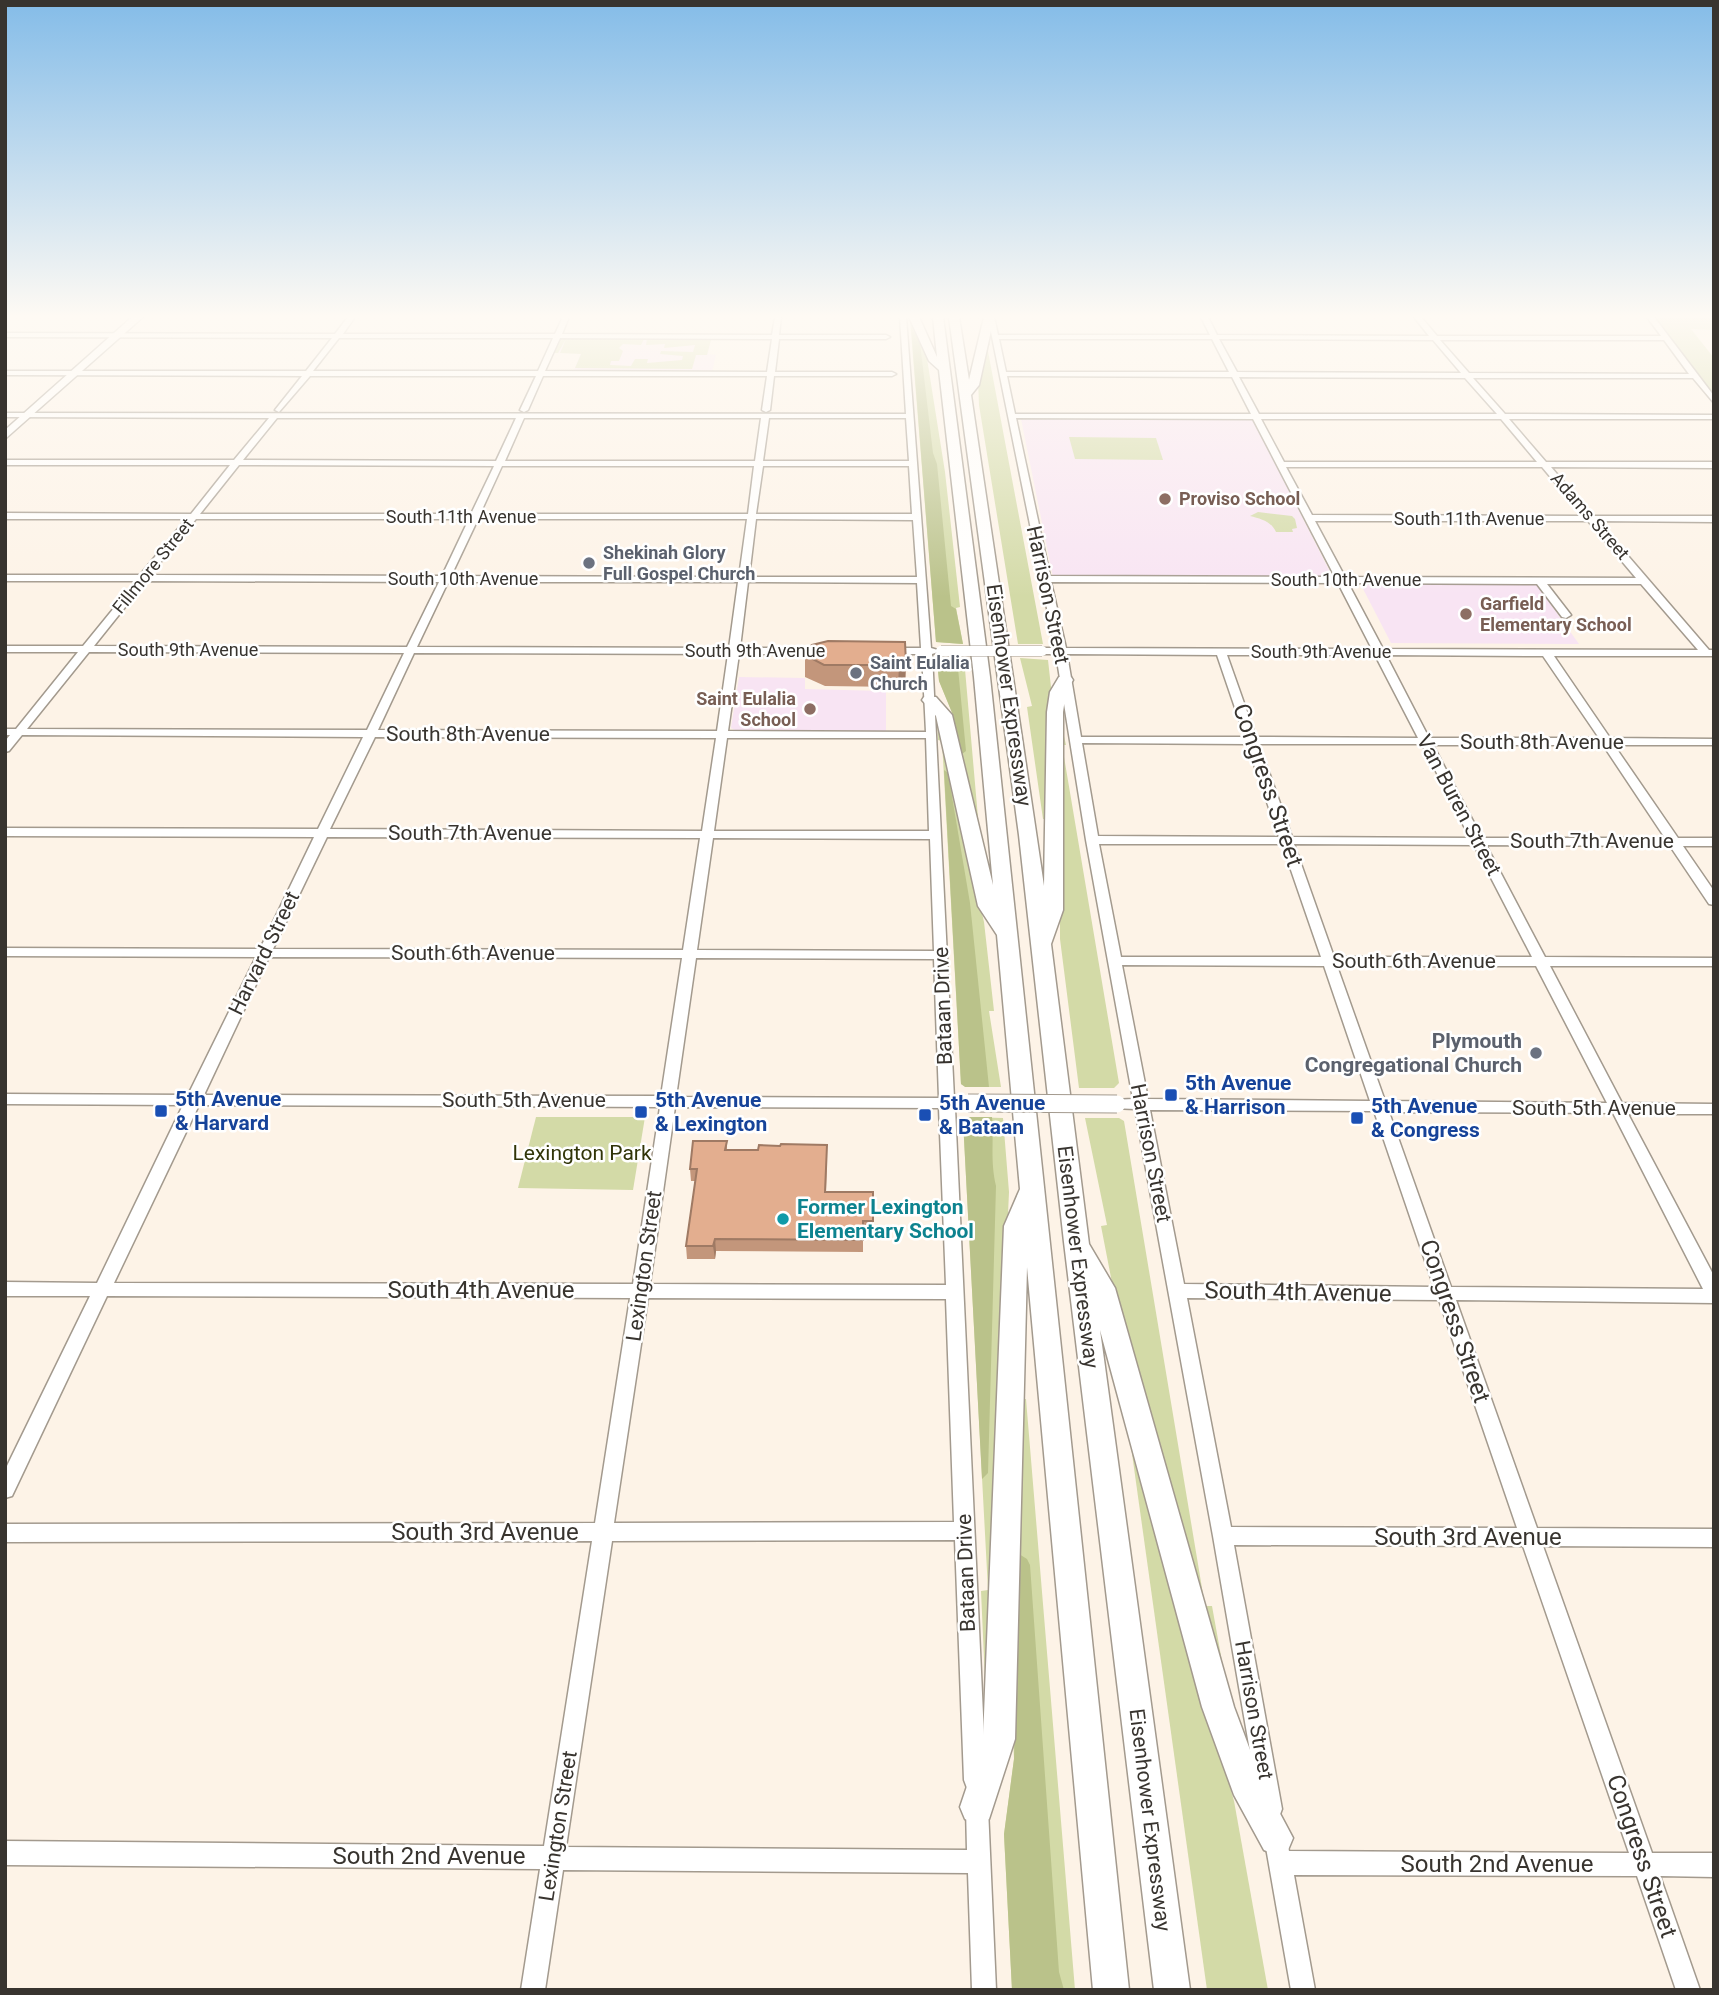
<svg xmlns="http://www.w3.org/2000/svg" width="1719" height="1995" font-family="Roboto,sans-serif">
<rect width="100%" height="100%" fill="#fdf3e7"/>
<g fill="#f8e4f3">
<polygon points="566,337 711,338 708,354 716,355 712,372 573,372 581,353 554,353 560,339"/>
<polygon points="1021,419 1253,420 1333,578 1053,577"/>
<polygon points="1360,583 1536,584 1579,644 1391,643"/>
<polygon points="739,677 805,678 805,689 883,691 886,692 886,731 735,730 731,728"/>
</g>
<g fill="#d3daa7">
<polygon points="907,317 911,317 925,346 945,472 960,607 956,608 963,644 936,642 910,320"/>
<polygon points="1654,317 1714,317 1714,330 1691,329 1714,358 1714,396"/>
<polygon points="987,332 990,345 987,346 1043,644 1018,644 979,405 978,379"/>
<polygon points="566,337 644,339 641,345 623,344 619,348 623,351 619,361 611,361 610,365 631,366 635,359 648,359 647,363 682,360 683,356 660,354 661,351 693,352 695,345 664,348 665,344 646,345 647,339 711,340 707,355 696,355 692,369 575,368 581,354 560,353 566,339 558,353 554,353 560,339"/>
<polygon points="1069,437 1156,438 1163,460 1075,459"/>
<path d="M1258 512 1292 516 1295 519 1297 528 1292 529 1293 532H1276C1271 521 1261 519 1250 516Z"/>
<polygon points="964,658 979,829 953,715 939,681 937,659"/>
<polygon points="1020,658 1048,660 1051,687 1048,819 1043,819 1027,707 1032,706"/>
<polygon points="937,716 984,922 994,1011 989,1011 1001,1087 967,1087 961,1084 942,741 938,740"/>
<polygon points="1060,718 1066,745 1062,745 1119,1083 1114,1088 1079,1088 1060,939"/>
<polygon points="536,1117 645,1117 633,1190 518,1188"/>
<polygon points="969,1117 1003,1118 1009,1192 986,1703 981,1591 988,1590 963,1120"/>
<polygon points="1085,1118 1119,1118 1124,1121 1205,1606 1212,1606 1225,1678 1114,1293 1101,1226 1107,1225"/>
<polygon points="1020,1399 1026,1399 1075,1990 1012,1990 1004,1835 1014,1759 1012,1717"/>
<polygon points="1128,1425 1234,1801 1268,1990 1207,1990"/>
</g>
<g fill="#bac28a">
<polygon points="911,327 920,343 933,453 937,464 951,606 956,609 963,644 936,642"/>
<polygon points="957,658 966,751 962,754 953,715 939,681 937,661 939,658"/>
<polygon points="944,770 948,773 970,903 989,1087 965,1087 961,1084"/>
<path d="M969 1117H992C994 1143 990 1160 996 1186L988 1473 982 1479 963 1120Z"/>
<polygon points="1019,1554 1027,1559 1030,1565 1059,1972 1064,1990 1012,1990 1004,1834 1014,1759"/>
</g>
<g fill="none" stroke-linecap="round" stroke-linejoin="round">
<g stroke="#a39a8e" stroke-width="3">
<g id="minor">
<path d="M348 317H355L343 334H555L563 317H569L562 334 772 335 775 317H781L779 335H886L890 337 886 339H779L775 372H892L896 374 892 376H774L770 410 766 412 762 410 767 376H543L528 410 524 412 520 410 536 376H310L279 412 275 410 302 376 5 375V371H306L332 338 5 337V333L335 334ZM339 338H553L538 371H313ZM560 338 772 339 767 372 545 371Z"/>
<path d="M900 317H906L931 648 941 651 932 654 954 1098 973 1099 976 1103 973 1107 955 1108 986 1780 983 1788 975 1791 967 1788 964 1780 955 1540 612 1541 566 1847 967 1850 966 1808 969 1800 977 1797 985 1800 988 1808 996 1990H972L968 1873 563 1870 545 1990H521L540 1869 5 1865V1841L544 1846 592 1541 5 1542V1524L595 1523 630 1298 107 1296 12 1496 5 1498V1470L90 1296H5V1282L97 1283 183 1105 5 1104V1094L188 1095 256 957 5 956V948L260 949 314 837 5 836V828L318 829 363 737 22 735 9 751 5 752V741L10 735H5V729H16L78 652H5V646H83L136 581H5V575H140L186 519H5V513L191 514 230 465H5V460H234L269 418 5 417V413L906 414ZM277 418H516L496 461 243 460ZM524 418H761L755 461H505ZM769 418H906L909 461H763ZM239 465 494 466 471 514H200ZM502 466H754L748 514H480ZM763 466H909L912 514H756ZM196 519H469L442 576 150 575ZM478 519H747L739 577 451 576ZM756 519 913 520 917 577H749ZM146 581 439 582 407 647 94 646ZM448 582H738L729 648 417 647ZM748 582 917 583 921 648H887L882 651 887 654H922L926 732 728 731 739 654H824L829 651 824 648H740ZM89 652 404 653 367 730 27 729ZM414 653 728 654 717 731 378 730ZM375 737 716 738 702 831 330 829ZM727 738H926L929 831H714ZM327 837 700 838 683 950 273 949ZM713 838 930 839 934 951 697 950ZM269 957 682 958 661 1096 204 1095ZM696 958 934 959 939 1098 676 1097ZM199 1105 660 1107 633 1284 114 1283ZM675 1107 939 1108 946 1285 650 1284ZM648 1298 946 1299 954 1522 614 1523Z"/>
<path d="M988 317H994L998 335H1210L1201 317H1208L1217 335 1429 336 1414 317H1421L1437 336H1661L1647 317H1654L1714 396V403L1693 378H1473L1505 414 1714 415V419H1509L1546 462H1714V468L1551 467 1593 516H1714V522L1598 521 1709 650H1714V656H1554L1610 738 1714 739V745H1614L1678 838H1714V846H1683L1714 891V905L1709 904 1670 846 1486 845 1545 957 1714 958V966H1550L1622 1103 1714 1104V1114H1628L1714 1276V1303L1456 1300 1537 1528 1714 1529V1547L1543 1546 1652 1853H1714V1877L1660 1876 1700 1990H1676L1637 1876 1294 1875 1315 1990H1291L1264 1836 1267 1828 1275 1825 1283 1828 1289 1851 1629 1853 1523 1546 1234 1545 1282 1809 1279 1817 1271 1820 1263 1817 1260 1809 1213 1536 1135 1109 1112 1108 1109 1104 1112 1100 1133 1099 1086 840 1056 654H1042L1037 651 1042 648H1055ZM999 339H1212L1229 372H1006ZM1219 339 1433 340 1461 373 1237 372ZM1440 340H1664L1689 374 1469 373ZM1007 376 1232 377 1251 414H1015ZM1239 377 1465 378 1497 414H1259ZM1016 418 1253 419 1335 577 1050 576ZM1261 419H1501L1537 462H1284ZM1286 467H1542L1583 516 1312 515ZM1315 521H1588L1636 578 1345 577ZM1051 582 1338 583 1372 649 1066 648ZM1348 583 1537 584 1562 617 1566 618 1571 615 1547 584H1641L1698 650 1383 649ZM1067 654 1217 655 1245 737H1081ZM1227 655H1375L1418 738 1256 737ZM1386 655 1543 656 1599 738H1429ZM1082 743 1247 744 1279 837 1098 836ZM1259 744H1422L1470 838 1292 837ZM1433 745H1603L1665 838H1482ZM1099 844H1282L1321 957H1121ZM1294 844 1474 845 1532 957H1334ZM1122 965 1324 966 1370 1101 1148 1099ZM1337 966H1536L1607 1103 1385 1101ZM1150 1110 1374 1111 1434 1287 1184 1284ZM1389 1112 1613 1113 1703 1289 1451 1287ZM1187 1298 1439 1300 1517 1528 1231 1527Z"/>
</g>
</g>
<g stroke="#a39a8e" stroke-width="3">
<polygon id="major" points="132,317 143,317 5,439 5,430"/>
</g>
<g stroke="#a39a8e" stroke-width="3">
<g id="highway">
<polygon points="909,317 919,317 937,357 933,317 943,317 990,677 1129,1990 1093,1990 1027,1267 1015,1739 989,1819 977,1824 965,1819 960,1807 983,1739 1004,1226 1020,1189 997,935 978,906 936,716 922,700 924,697 936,697 952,715 993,885 974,677 939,370 929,361"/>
<polygon points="949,317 959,317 969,380 984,317 994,317 979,385 971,395 1044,886 1047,712 1050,692 1059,677 1071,677 1073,680 1066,692 1063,712 1063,910 1051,944 1089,1244 1115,1288 1234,1707 1259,1774 1293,1838 1288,1850 1276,1855 1264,1850 1234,1795 1202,1707 1100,1330 1190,1990 1154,1990 1064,1242 1019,835"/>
</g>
</g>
<use href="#minor" fill="#fff" fill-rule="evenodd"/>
<use href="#major" fill="#fff" fill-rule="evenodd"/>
<use href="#highway" fill="#fff" fill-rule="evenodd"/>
<g stroke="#a39a8e" stroke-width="11" stroke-linecap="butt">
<polyline id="minor-bridge-far1" points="941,651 1042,651"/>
</g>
<g stroke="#a39a8e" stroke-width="19" stroke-linecap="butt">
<polyline id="minor-bridge" points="968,1103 1117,1104"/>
</g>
<use href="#minor-bridge-far1" stroke="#fff" stroke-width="10"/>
<use href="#minor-bridge" stroke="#fff" stroke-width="17"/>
</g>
<g fill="#c3967b">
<polygon points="805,655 906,663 905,685 898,687 825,686 805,677"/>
<polygon points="727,1141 727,1150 827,1157 826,1192 873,1192 873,1234 863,1234 863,1252 716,1251 715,1259 687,1259 686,1246 695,1181 691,1181 690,1169"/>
</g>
<g fill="#9f7a64">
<polygon points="906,663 905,685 898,687 899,665"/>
<polygon points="715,1239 716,1251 715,1259 713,1246"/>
</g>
<g fill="#e3ae8f" stroke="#9f7a64" stroke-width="2">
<polygon points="828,641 905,642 906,663 899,665 824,665 805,655 806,650 812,645"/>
<polygon points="693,1141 727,1141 725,1150 758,1150 759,1145 780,1146 781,1144 827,1145 825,1192 873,1192 873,1221 863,1221 863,1240 715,1239 713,1246 686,1246 697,1169 690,1169"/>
</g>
<linearGradient id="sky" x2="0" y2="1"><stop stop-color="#84bce8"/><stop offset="0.53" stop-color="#fefaf4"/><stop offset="1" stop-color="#fefaf4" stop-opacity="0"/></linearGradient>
<rect width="1719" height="597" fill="url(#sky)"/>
<g fill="#8d6e63" stroke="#fff" stroke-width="2.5">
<circle cx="1165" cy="499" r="7"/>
<circle cx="1466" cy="614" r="7"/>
<circle cx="810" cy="709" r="7"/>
</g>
<g fill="#6b7280" stroke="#fff" stroke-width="2.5">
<circle cx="589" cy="563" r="7"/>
<circle cx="856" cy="673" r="7"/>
<circle cx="1536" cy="1053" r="7"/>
</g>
<g fill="#1a4fb4" stroke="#fff" stroke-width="2.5">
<rect x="1164" y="1088" width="14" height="14" rx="3.5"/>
<rect x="154" y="1104" width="14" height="14" rx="3.5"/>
<rect x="634" y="1105" width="14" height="14" rx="3.5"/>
<rect x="918" y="1108" width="14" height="14" rx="3.5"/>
<rect x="1350" y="1111" width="14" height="14" rx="3.5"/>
</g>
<circle fill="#0f9aa8" stroke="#fff" stroke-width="2.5" cx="783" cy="1219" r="7"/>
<g text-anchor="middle" stroke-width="5" stroke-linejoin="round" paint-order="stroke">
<g font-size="18" font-weight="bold" fill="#785e54" stroke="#fff" text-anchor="start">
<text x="1179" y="505">Proviso School</text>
<text x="1480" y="610">Garfield<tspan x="1480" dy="21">Elementary School</tspan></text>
<text x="796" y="705" text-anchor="end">Saint Eulalia<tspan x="796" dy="21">School</tspan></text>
</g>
<g font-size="18" fill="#38342f" stroke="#fff">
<text transform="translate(1590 516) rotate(49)" y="6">Adams Street</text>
<text x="461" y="523">South 11th Avenue</text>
<text x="1469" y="525">South 11th Avenue</text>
<text transform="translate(153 566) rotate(-51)" y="6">Fillmore Street</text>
<text x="463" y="585">South 10th Avenue</text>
<text x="1346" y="586">South 10th Avenue</text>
<text x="188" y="656">South 9th Avenue</text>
<text x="755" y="657">South 9th Avenue</text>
<text x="1321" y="658">South 9th Avenue</text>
</g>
<g font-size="18" font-weight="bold" fill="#5b616d" stroke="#fff" text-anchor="start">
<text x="603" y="559">Shekinah Glory<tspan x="603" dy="21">Full Gospel Church</tspan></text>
<text x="870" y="669">Saint Eulalia<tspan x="870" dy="21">Church</tspan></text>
</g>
<g font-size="21" fill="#38342f" stroke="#fff">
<text transform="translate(1048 595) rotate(78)" y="7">Harrison Street</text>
<text transform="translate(1009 695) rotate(82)" y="7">Eisenhower Expressway</text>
<text x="468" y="741">South 8th Avenue</text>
<text x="1542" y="749">South 8th Avenue</text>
<text transform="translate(1459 805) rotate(62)" y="7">Van Buren Street</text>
<text x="470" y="840">South 7th Avenue</text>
<text x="1592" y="848">South 7th Avenue</text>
<text transform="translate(264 953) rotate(-64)" y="7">Harvard Street</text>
<text x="473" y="960">South 6th Avenue</text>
<text x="1414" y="968">South 6th Avenue</text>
<text transform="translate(943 1006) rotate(-92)" y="7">Bataan Drive</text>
<text x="524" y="1107">South 5th Avenue</text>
<text x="1594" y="1115">South 5th Avenue</text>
<text transform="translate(1151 1153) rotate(79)" y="7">Harrison Street</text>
<text transform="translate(1078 1257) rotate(83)" y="7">Eisenhower Expressway</text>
<text transform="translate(644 1266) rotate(-82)" y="7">Lexington Street</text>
<text transform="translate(966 1573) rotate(-92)" y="7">Bataan Drive</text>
<text transform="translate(1254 1710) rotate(80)" y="7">Harrison Street</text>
<text transform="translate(1150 1820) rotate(83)" y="7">Eisenhower Expressway</text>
<text transform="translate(558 1826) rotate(-81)" y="7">Lexington Street</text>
</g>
<g font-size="21" font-weight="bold" fill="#5b616d" stroke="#fff" text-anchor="end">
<text x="1522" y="1048">Plymouth<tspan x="1522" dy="24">Congregational Church</tspan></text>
</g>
<g font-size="21" font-weight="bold" fill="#164399" stroke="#fff" text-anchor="start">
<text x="1185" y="1090">5th Avenue<tspan x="1185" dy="24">&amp; Harrison</tspan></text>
<text x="175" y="1106">5th Avenue<tspan x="175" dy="24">&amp; Harvard</tspan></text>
<text x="655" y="1107">5th Avenue<tspan x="655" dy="24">&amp; Lexington</tspan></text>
<text x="939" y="1110">5th Avenue<tspan x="939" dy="24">&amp; Bataan</tspan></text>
<text x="1371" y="1113">5th Avenue<tspan x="1371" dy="24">&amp; Congress</tspan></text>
</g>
<g font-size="21" fill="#313508" stroke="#fff">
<text x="582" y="1160">Lexington Park</text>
</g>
<g font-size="21" font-weight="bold" fill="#0d838f" stroke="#fff" text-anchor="start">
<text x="797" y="1214">Former Lexington<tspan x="797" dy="24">Elementary School</tspan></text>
</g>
<g font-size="24" fill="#38342f" stroke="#fff">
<text transform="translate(1268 785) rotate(71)" y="8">Congress Street</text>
<text x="481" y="1298">South 4th Avenue</text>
<text transform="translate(1298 1292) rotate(1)" y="8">South 4th Avenue</text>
<text transform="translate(1455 1321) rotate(71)" y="8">Congress Street</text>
<text x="485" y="1540">South 3rd Avenue</text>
<text x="1468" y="1545">South 3rd Avenue</text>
<text x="429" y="1864">South 2nd Avenue</text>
<text transform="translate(1642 1856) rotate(71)" y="8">Congress Street</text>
<text x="1497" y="1872">South 2nd Avenue</text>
</g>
</g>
<rect width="1719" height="1995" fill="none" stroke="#38342f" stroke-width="14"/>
</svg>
